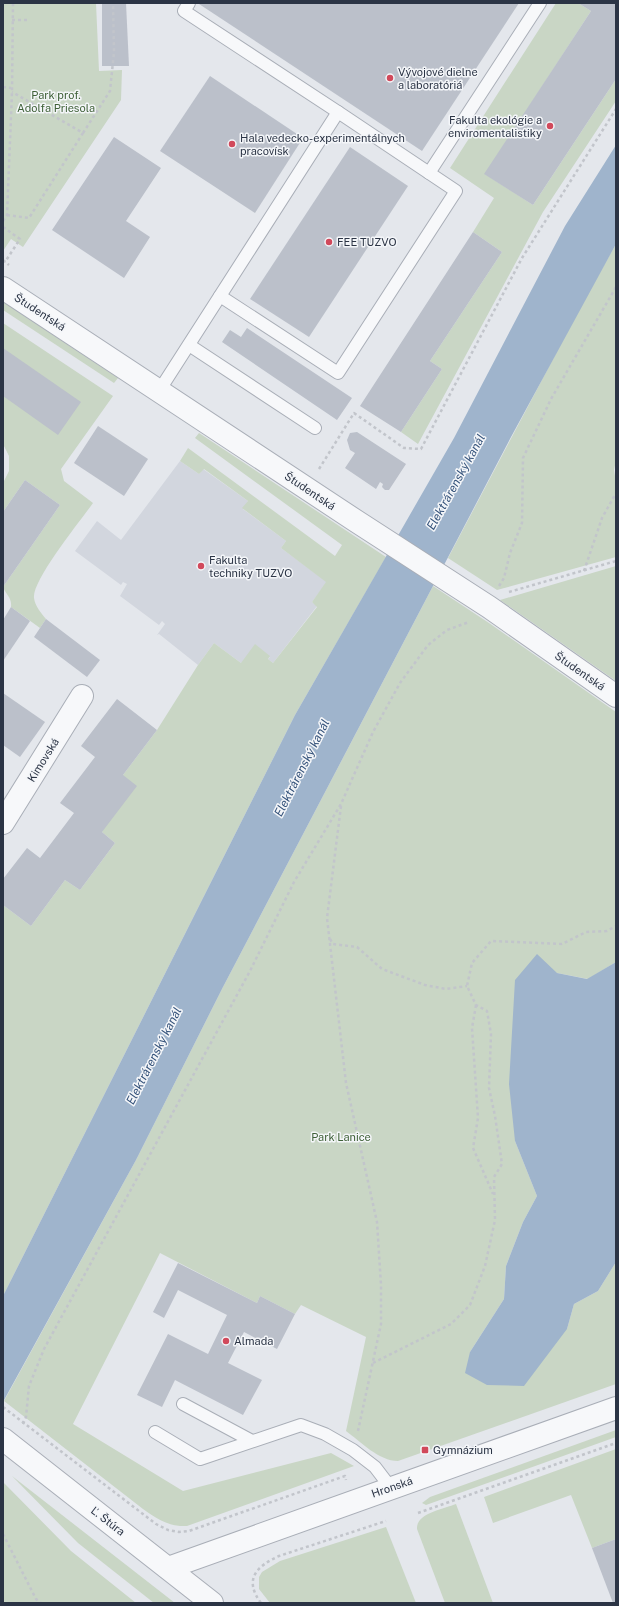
<svg xmlns="http://www.w3.org/2000/svg" width="619" height="1606" font-family="'Public Sans',sans-serif">
<rect width="100%" height="100%" fill="#e4e7ec"/>
<polygon fill="#d2d6de" points="180,461 199,474 203,469 248,501 243,509 286,541 281,548 327,582 312,602 317,606 273,663 268,659 270,657 241,663 214,643 198,665 159,634 157,635 165,624 162,621 159,625 120,596 127,584 123,582 121,585 75,551 97,521 121,540"/>
<g fill="#c9d6c5">
<polygon points="3,3 96,3 99,71 122,70 121,100 23,247 11,239 3,251"/>
<polygon points="556,3 578,3 591,11 485,174 533,205 616,79 616,101 543,212 418,444 401,432 442,369 430,361 502,252 473,232 494,198 450,168"/>
<polygon points="616,244 616,461 614,470 616,482 616,557 497,590 448,558 581,306"/>
<polygon points="3,302 118,378 114,383 3,310"/>
<path d="M3 323 113 396 61 469 64 481 93 503C81 520 32 580 34 598 35 606 41 613 46 619L40 628 11 607C12 597 6 595 3 587L60 505 25 480 3 512V483L9 471V456L3 444Z"/>
<polygon points="199,433 386,557 295,715 3,1296 3,905 31,926 65,880 80,890 115,843 102,832 123,775 157,730 198,665 214,643 241,663 255,644 270,656 268,659 273,663 317,607 312,602 326,582 281,548 286,541 242,508 248,501 204,469 199,474 180,461 188,448 335,556 342,545 195,438"/>
<polygon points="616,566 616,681 500,600"/>
<path d="M433 586 489 623 616 712V962L588 979 557 973 515 1141 537 1196 523 1222 506 1266 504 1299 470 1352 567 1329 574 1304 598 1291 616 1262V1384L398 1461C379 1461 361 1442 346 1431L366 1337 301 1305 295 1314 260 1296 257 1303 160 1253 73 1424 183 1491 331 1453 354 1466 187 1526C169 1527 157 1519 143 1509L4 1401 136 1160 223 987Z"/>
<polygon points="616,1430 616,1437 426,1505 422,1503 430,1497"/>
<polygon points="616,1449 616,1539 592,1548 571,1495 493,1523 484,1497"/>
<polygon points="12,1476 175,1603 154,1603 78,1543"/>
<polygon points="3,1482 71,1551 136,1603 3,1603"/>
<path d="M456 1504 493 1603H445L417 1529C416 1513 444 1509 456 1504Z"/>
<polygon points="386,1527 416,1603 270,1603 259,1589 259,1577 262,1572 280,1561"/>
</g>
<g fill="#9fb4cc">
<polygon points="616,145 616,244 511,437 223,987 136,1160 3,1402 3,1296 295,715 454,438 565,226"/>
<polygon points="537,954 557,973 587,979 616,962 616,1262 598,1291 574,1304 567,1329 524,1386 487,1385 465,1373 470,1352 504,1299 506,1266 523,1222 537,1196 515,1141 509,1084 515,980"/>
</g>
<g fill="#bbc0ca">
<polygon points="102,3 126,3 129,66 102,66"/>
<polygon points="200,3 519,3 422,151 199,4"/>
<polygon points="578,3 616,3 616,79 533,205 484,174 591,11"/>
<polygon points="210,76 303,138 255,213 160,151"/>
<polygon points="114,137 161,168 126,221 150,237 124,278 52,230"/>
<polygon points="350,147 408,186 309,337 250,299"/>
<polygon points="473,232 502,252 430,361 442,369 401,432 360,406"/>
<polygon points="247,328 352,398 337,420 222,342 230,330 241,337"/>
<polygon points="3,348 81,402 58,435 3,396"/>
<polygon points="98,426 148,459 124,496 74,463"/>
<polygon points="357,432 406,464 389,490 385,490 382,487 383,484 380,482 376,489 345,468 355,453 350,450 347,440 350,433"/>
<polygon points="25,480 60,505 3,587 3,512"/>
<polygon points="11,607 30,621 3,661 3,620"/>
<polygon points="46,619 100,660 87,677 34,637"/>
<polygon points="3,693 45,722 20,757 3,745"/>
<polygon points="117,699 157,730 123,775 137,786 102,832 115,843 80,890 65,880 31,926 3,905 3,879 27,848 40,858 74,813 60,803 95,757 81,746"/>
<polygon points="178,1263 257,1303 260,1296 295,1314 277,1349 244,1332 228,1363 262,1380 243,1415 175,1380 162,1407 137,1395 168,1334 208,1354 227,1315 178,1290 164,1318 153,1312"/>
<polygon points="616,1539 616,1603 613,1603 592,1548"/>
</g>
<g fill="none" stroke-linecap="round" stroke-linejoin="round">
<g stroke="#a9aeb7" stroke-width="14">
<g id="service">
<polyline points="429,173 540,3"/>
<polyline points="220,296 338,373 456,191 338,112"/>
<polyline points="189,345 315,428"/>
<polyline points="159,391 338,112 184,11 189,3"/>
<polyline points="183,1404 252,1441"/>
<polyline points="155,1432 200,1459 301,1425 325,1434 353,1450 375,1467 391,1488"/>
</g>
</g>
<g stroke="#a9aeb7" stroke-width="24">
<g id="minor">
<polyline points="3,288 356,521 489,607 616,696"/>
<polyline points="3,823 82,696"/>
<polyline points="3,1439 212,1603"/>
<polyline points="168,1568 616,1408"/>
</g>
</g>
<g stroke="#c2c5cb" stroke-width="2.5" stroke-dasharray="3 3" stroke-linecap="butt">
<polyline points="12,20 29,20"/>
<polyline points="3,87 11,88"/>
<polyline points="83,133 110,91 114,52 113,3"/>
<polyline points="7,215 29,218 83,133 12,92"/>
<polyline points="3,221 7,215 12,92 13,3"/>
<polyline points="3,227 20,239 5,262"/>
<polyline points="3,260 9,265"/>
<polyline points="319,469 354,413 404,448 421,449 522,258 616,109"/>
<polyline points="584,571 602,518 616,493"/>
<polyline points="499,586 504,578 510,553 522,523 523,458 551,399 616,287"/>
<polyline points="509,592 616,561"/>
<polyline points="341,806 327,918 346,1083 377,1222 381,1285 381,1324 358,1431"/>
<polyline points="330,939 333,944 357,947 382,969 425,985 446,989 467,986"/>
<polyline points="476,1005 472,1028 478,1118 473,1148 493,1194"/>
<polyline points="373,1363 451,1324 470,1305 485,1266 495,1220 494,1177 502,1164 495,1116 489,1088 491,1034 487,1011 476,1005 467,986 472,963 491,941 562,944 586,932 607,931 616,926"/>
<polyline points="3,1407 156,1524 168,1530 179,1532 189,1531 345,1476 346,1480"/>
<polyline points="23,1424 26,1417 29,1386 44,1349 250,971 294,882 341,804 373,732 400,683 428,645 447,630 469,622"/>
<polyline points="418,1513 616,1443"/>
<polyline points="3,1534 36,1599 41,1603"/>
<path d="M261 1603C243 1579 257 1566 279 1556L386 1521"/>
</g>
<use href="#service" stroke="#f7f8fa" stroke-width="12"/>
<use href="#minor" stroke="#f7f8fa" stroke-width="22"/>
</g>
<g fill="#d1495b" stroke="#f4f6f9" stroke-width="1.5">
<circle cx="390" cy="78" r="4"/>
<circle cx="550" cy="126" r="4"/>
<circle cx="232" cy="144" r="4"/>
<circle cx="329" cy="242" r="4"/>
<circle cx="201" cy="566" r="4"/>
<circle cx="226" cy="1341" r="4"/>
<rect x="421" y="1446" width="8" height="8" rx="2"/>
</g>
<g text-anchor="middle" stroke-width="3" stroke-linejoin="round" paint-order="stroke">
<g font-size="11" fill="#2b3445" stroke="#f4f6f9" text-anchor="start">
<text x="398" y="76">Vývojové dielne<tspan x="398" dy="13">a laboratóriá</tspan></text>
<text x="542" y="124" text-anchor="end">Fakulta ekológie a<tspan x="542" dy="13">enviromentalistiky</tspan></text>
<text x="240" y="142">Hala vedecko-experimentálnych<tspan x="240" dy="13">pracovísk</tspan></text>
<text x="337" y="246">FEE TUZVO</text>
<text x="209" y="564">Fakulta<tspan x="209" dy="13">techniky TUZVO</tspan></text>
<text x="234" y="1345">Almada</text>
<text x="433" y="1454">Gymnázium</text>
</g>
<g font-size="11" fill="#3f6138" stroke="#f4f6f9">
<text x="56" y="99">Park prof.<tspan x="56" dy="13">Adolfa Priesola</tspan></text>
<text x="341" y="1141">Park Lanice</text>
</g>
<g font-size="11" fill="#2b3445" stroke="#f4f6f9">
<text transform="translate(40 312) rotate(33)" y="4">Študentská</text>
<text transform="translate(310 491) rotate(34)" y="4">Študentská</text>
<text transform="translate(580 671) rotate(35)" y="4">Študentská</text>
<text transform="translate(43 760) rotate(-58)" y="4">Kimovská</text>
<text transform="translate(392 1487) rotate(-19)" y="4">Hronská</text>
<text transform="translate(108 1521) rotate(38)" y="4">Ľ. Štúra</text>
</g>
<g font-size="12" font-style="italic" fill="#34527a" stroke="#f4f6f9">
<text transform="translate(456 482) rotate(-61)" y="4">Elektrárenský kanál</text>
<text transform="translate(302 768) rotate(-63)" y="4">Elektrárenský kanál</text>
<text transform="translate(154 1056) rotate(-63)" y="4">Elektrárenský kanál</text>
</g>
</g>
<rect width="619" height="1606" fill="none" stroke="#2b3445" stroke-width="8"/>
</svg>
